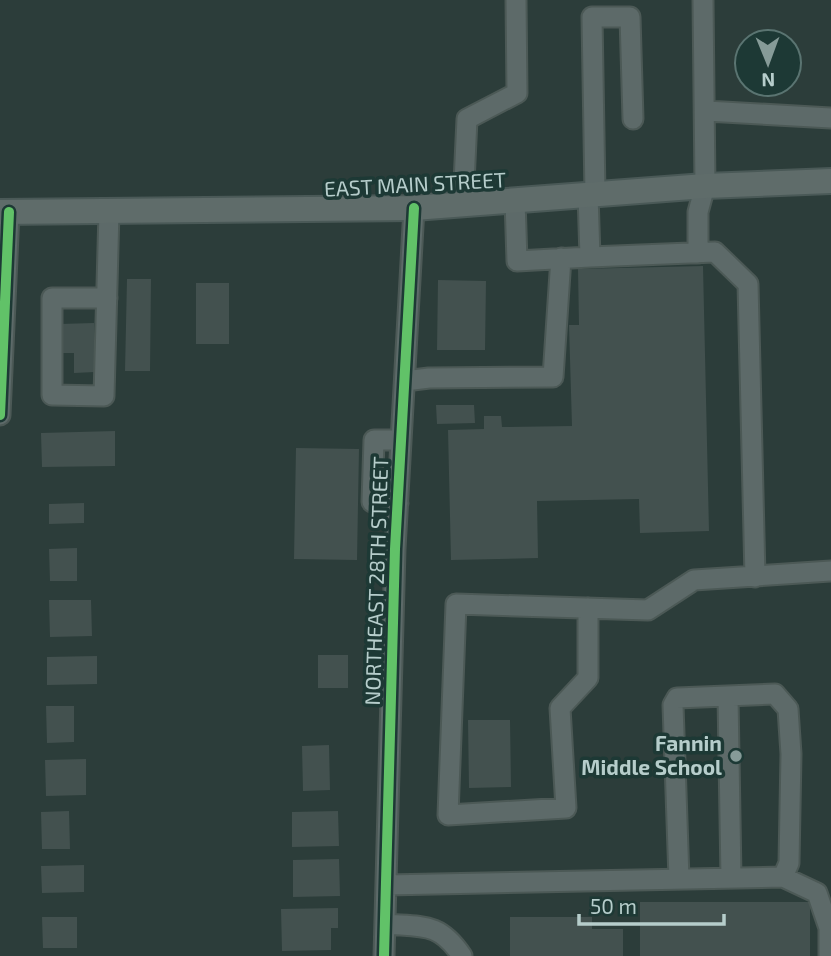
<svg xmlns="http://www.w3.org/2000/svg" width="831" height="956" viewBox="0 0 831 956" font-family="'Exo 2',sans-serif">
	<rect width="100%" height="100%" fill="#2c3d3a"/>
	<path fill="#43514f" d="M703 266 709 531 640 533 639 499 537 501 538 558 451 560 448 430 484 429V416H501L502 427 572 426 569 325H579L578 269Z
		M127 279H151L150 371H125Z
		M438 280 486 281 485 350H437Z
		M196 283H229V344H196Z
		M94 323 95 372 74 373V353H60V324Z
		M436 405H474L475 423 437 424Z
		M115 431V466L42 467 41 433Z
		M296 448 359 449 357 560 294 559Z
		M84 503V523L49 524V504Z
		M77 548V581H50L49 549Z
		M49 600H91L92 636 50 637Z
		M318 655H348V688H318Z
		M97 656V684L47 685V657Z
		M46 706H74V742L47 743Z
		M468 720H510L511 787 469 788Z
		M329 745 330 790 303 791 302 746Z
		M86 759V795L46 796 45 760Z
		M69 811 70 849H42L41 812Z
		M338 811 339 846 292 847V812Z
		M339 859 340 896 293 897V860Z
		M84 865V892L42 893 41 866Z
		M640 902H810V956H640Z
		M338 908V928H331V950L282 951 281 909Z
		M42 917H77V948H43Z
		M510 917H592V929H623V956H510Z"/>
	<g fill="none" stroke-linecap="round" stroke-linejoin="round">
		<defs>
			<path id="minor" d="M706 111 831 118
				M588 194 590 257 715 252 748 284 755 577
				M595 194 592 17H630L633 119
				M515 200 517 261 590 257
				M463 204 467 119 517 93 516 0
				M698 253V212L705 186 703 0
				M107 298H52V395L104 396 109 211
				M405 381 429 378 553 377 561 258
				M0 415 9 212
				M398 503 372 502 374 440H401
				M588 608V678L560 708 566 808 448 815 456 604 648 610 694 580 831 571
				M728 696 731 878
				M679 879 673 705 677 698 775 694 788 709 791 754 789 863 783 877
				M386 885 783 877 817 893 829 928V956
				M385 924C423 927 439 922 462 956
				M384 956 395 549 414 208"/>
			<path id="major" d="M0 212 414 208 705 186 831 181"/>
		</defs>
		<use href="#minor" stroke="#4c5956" stroke-width="23"/>
		<use href="#major" stroke="#4a5957" stroke-width="28"/>
		<use href="#minor" stroke="#5d6a69" stroke-width="19"/>
		<use href="#major" stroke="#5f6c6a" stroke-width="24"/>
		<defs>
			<path id="cycleway" d="M0 415 9 212
				M384 956 395 549 414 208"/>
		</defs>
		<use href="#cycleway" stroke="#1d3935" stroke-width="15"/>
		<use href="#cycleway" stroke="#61c268" stroke-width="10"/>
	</g>
	<circle fill="#869b98" stroke="#1d3935" stroke-width="2.5" cx="736" cy="756" r="7"/>
	<g text-anchor="middle" stroke-width="7" stroke-linejoin="round" paint-order="stroke">
		<g font-size="21" fill="#b6cdcb" stroke="#1d3935">
			<text transform="translate(415 185) rotate(-3)" y="7">EAST MAIN STREET</text>
			<text transform="translate(377 581) rotate(-88)" y="7">NORTHEAST 28TH STREET</text>
		</g>
		<g font-size="21" font-weight="bold" fill="#b6cdcb" stroke="#1d3935" text-anchor="end">
			<text x="722" y="751">Fannin<tspan x="722" dy="24">Middle School</tspan></text>
		</g>
	</g>
	<g transform="translate(768 63) rotate(179)"><circle r="33" fill="#1d3935" stroke="#5a7471" stroke-width="2"/>
	<path d="M0-5L12 26L0 18L-12 26Z" fill="#869b98"/>
	<text y="-10" font-size="19" font-weight="bold" text-anchor="middle" fill="#b6cdcb">N</text>
	</g>
	<path d="M579 914v10h145v-10" fill="none" stroke="#b6cdcb" stroke-width="3.5"/>
	<text x="590" y="914" font-size="21" fill="#b6cdcb" stroke="#1d3935" stroke-width="5" paint-order="stroke">50 m</text>
</svg>
